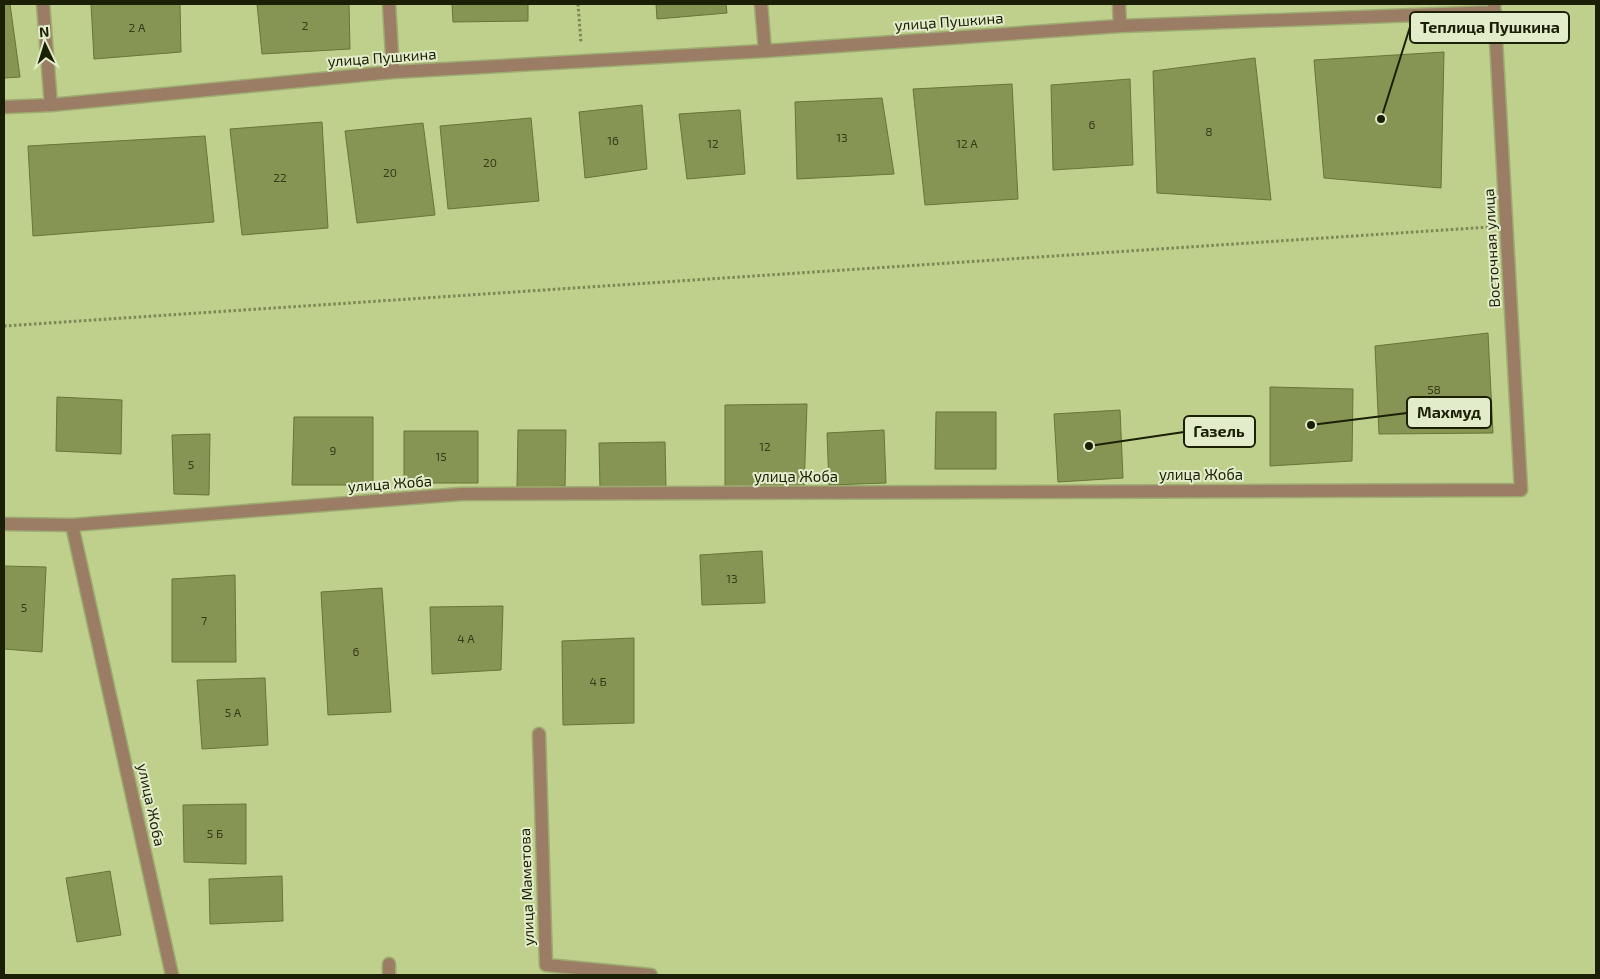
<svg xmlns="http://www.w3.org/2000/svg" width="1600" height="979" viewBox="0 0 1600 979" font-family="'Exo 2',sans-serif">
	<rect width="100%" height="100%" fill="#bfcf8c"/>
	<path fill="#869554" stroke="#677535" d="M4 4H10L20 77 4 78Z
		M91 4H180L181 52 94 59Z
		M257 4H349L350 49 262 54Z
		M452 4H528V21L453 22Z
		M656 4H726L727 13 657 19Z
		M1444 52 1441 188 1324 178 1314 60Z
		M1255 58 1271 200 1157 193 1153 71Z
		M1130 79 1133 165 1053 170 1051 85Z
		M1012 84 1018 199 925 205 913 89Z
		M882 98 894 174 797 179 795 102Z
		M642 105 647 169 585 178 579 112Z
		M740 110 745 174 687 179 679 114Z
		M531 118 539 201 448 209 440 126Z
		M322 122 328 228 242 235 230 129Z
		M423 123 435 215 357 223 345 131Z
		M205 136 214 222 33 236 28 146Z
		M1488 333 1493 433 1379 434 1375 346Z
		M1270 387 1353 389 1352 461 1270 466Z
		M57 397 122 400 121 454 56 451Z
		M807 404 804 489 725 490V405Z
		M1120 410 1123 478 1058 482 1054 414Z
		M936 412H996V469H935Z
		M294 417H373V485H292Z
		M518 430H566L565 486 517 488Z
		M884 430 886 483 829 485 827 433Z
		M404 431H478V483H404Z
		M210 434 209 495 174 494 172 435Z
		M665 442 666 488 600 489 599 443Z
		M762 551 765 603 702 605 700 555Z
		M4 566 46 567 42 652 4 649Z
		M235 575 236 662H172V579Z
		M382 588 391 712 328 715 321 592Z
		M503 606 501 670 432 674 430 607Z
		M634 638V723L563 725 562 641Z
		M265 678 268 745 202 749 197 680Z
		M246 804V864L184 862 183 805Z
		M110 871 121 935 77 942 66 878Z
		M282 876 283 921 210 924 209 879Z"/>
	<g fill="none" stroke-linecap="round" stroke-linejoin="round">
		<defs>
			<path id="minor" d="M43 4 51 105
				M389 4 393 72
				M761 4 765 51
				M1119 4 1120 26
				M4 107 51 105 393 72 765 51 1120 26 1495 12
				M4 524 72 525 461 494 1521 490 1494 4
				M72 525 172 975
				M539 734 546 965 651 975
				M389 964V975"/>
		</defs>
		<use href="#minor" stroke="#9eac71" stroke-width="15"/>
		<path stroke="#7b8755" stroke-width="3" stroke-dasharray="2.5 2.5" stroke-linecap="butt" d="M578 4 581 43
			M4 326 1489 227"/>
		<use href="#minor" stroke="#9b7d65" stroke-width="12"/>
	</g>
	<g text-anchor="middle" stroke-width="4" stroke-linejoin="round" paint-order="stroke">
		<g font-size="12" fill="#353c19">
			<text x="305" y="30">2</text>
			<text x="137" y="32">2 А</text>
			<text x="1092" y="129">6</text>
			<text x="1209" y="136">8</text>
			<text x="842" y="142">13</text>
			<text x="613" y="145">16</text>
			<text x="713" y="148">12</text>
			<text x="967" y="148">12 А</text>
			<text x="490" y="167">20</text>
			<text x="390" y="177">20</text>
			<text x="280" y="182">22</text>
			<text x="1434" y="394">58</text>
			<text x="765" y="451">12</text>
			<text x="333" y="455">9</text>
			<text x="441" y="461">15</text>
			<text x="191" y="469">5</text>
			<text x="732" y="583">13</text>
			<text x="24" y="612">5</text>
			<text x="204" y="625">7</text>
			<text x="466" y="643">4 А</text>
			<text x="356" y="656">6</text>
			<text x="598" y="686">4 Б</text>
			<text x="233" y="717">5 А</text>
			<text x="215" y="838">5 Б</text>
		</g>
		<g font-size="15" fill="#1a1f05" stroke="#e3ecca">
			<text transform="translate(949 22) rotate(-4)" y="5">улица Пушкина</text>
			<text transform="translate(382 58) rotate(-4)" y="5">улица Пушкина</text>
			<text transform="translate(1492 248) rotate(-93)" y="5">Восточная улица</text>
			<text x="1201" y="480">улица Жоба</text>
			<text x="796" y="482">улица Жоба</text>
			<text transform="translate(390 484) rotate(-4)" y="5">улица Жоба</text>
			<text transform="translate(151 805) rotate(78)" y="5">улица Жоба</text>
			<text transform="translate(527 887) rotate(-92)" y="5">улица Маметова</text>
		</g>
	</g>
	<path fill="none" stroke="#1a1f05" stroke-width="2" d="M1381 119L1410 27M1311 425L1407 413M1089 446L1184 432"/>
	<g fill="#1a1f05" stroke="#e3ecca" stroke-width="2">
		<circle cx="1381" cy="119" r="5"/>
		<circle cx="1311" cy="425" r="5"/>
		<circle cx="1089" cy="446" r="5"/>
	</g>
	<g fill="#e3ecca" stroke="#1a1f05" stroke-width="2">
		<rect x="1410" y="12" width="159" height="31" rx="5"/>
		<rect x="1407" y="397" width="84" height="31" rx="5"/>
		<rect x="1184" y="416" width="71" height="31" rx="5"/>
	</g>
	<g font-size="16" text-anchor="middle" font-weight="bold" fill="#1a1f05">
		<text x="1490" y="33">Теплица Пушкина</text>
		<text x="1449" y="418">Махмуд</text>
		<text x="1219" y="437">Газель</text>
	</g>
	<rect width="1600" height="979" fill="none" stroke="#1a1f05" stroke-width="10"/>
	<g transform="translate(45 45) rotate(356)" stroke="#e3ecca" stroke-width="4" paint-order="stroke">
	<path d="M0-4L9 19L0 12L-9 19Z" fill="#1a1f05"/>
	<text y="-8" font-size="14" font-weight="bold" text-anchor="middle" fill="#1a1f05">N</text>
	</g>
</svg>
